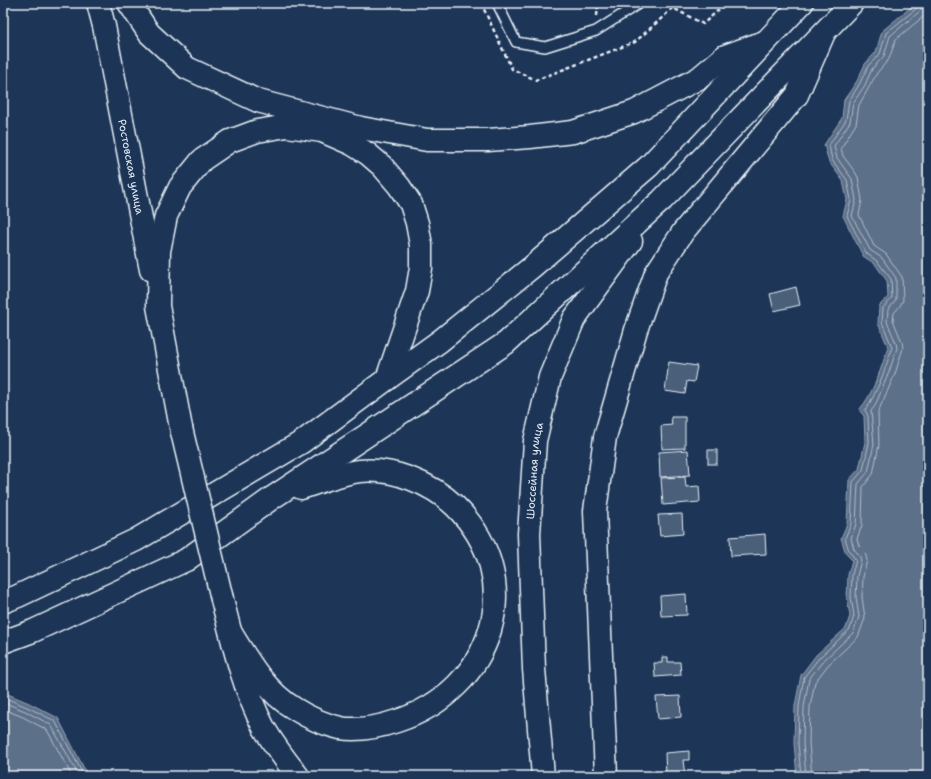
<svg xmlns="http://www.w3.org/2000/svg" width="931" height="779" viewBox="0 0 931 779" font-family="'Shantell Sans',sans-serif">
	<rect width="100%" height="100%" fill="#1d3557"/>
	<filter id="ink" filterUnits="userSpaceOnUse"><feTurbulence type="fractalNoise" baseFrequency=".025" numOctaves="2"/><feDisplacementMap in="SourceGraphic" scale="8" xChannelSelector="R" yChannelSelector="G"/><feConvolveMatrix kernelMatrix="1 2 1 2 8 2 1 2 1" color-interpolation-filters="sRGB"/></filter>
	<g filter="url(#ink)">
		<path fill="#5d7089" stroke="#95a4b5" d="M916 3H928V776H797L794 743 795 706 801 675 816 655 846 628 850 616 847 598 848 575 852 560 846 554 841 538 847 524 849 480 859 469 865 442 864 416 859 410C873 395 882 366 888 347L878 323 879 306 888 297 887 281 875 264 863 256 843 216 847 200 843 181 829 162 824 145 842 118 844 100 857 81 865 64 876 52 882 31Z
			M3 692 29 703 58 718 88 776H3Z"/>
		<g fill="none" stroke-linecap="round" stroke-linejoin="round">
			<path stroke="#b0bdcc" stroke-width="1" d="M3 697 27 707 55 721 84 776
				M3 702 25 711 51 725 79 776
				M3 709 23 717 47 730 72 776
				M801 776 798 743 799 706 804 677 819 658 850 629 854 616 851 597 852 575 856 560 849 551 845 538 851 524 853 482 863 470 869 443 868 416 865 410C876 396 887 365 892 347L882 322 883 308 892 298 891 279 877 261 866 253 847 216 851 200 847 180 832 160 829 145 846 120 849 101 860 83 868 66 880 54 886 33 917 8 918 3
				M806 776 803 743 804 707 809 679 823 661 853 633 859 617 856 597 857 576 861 560 859 555 854 549 851 538 856 524 858 484 868 472 874 444 871 411 875 406 889 372 897 348 896 343 887 322 888 310 896 300V278L882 258 870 250 852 216 856 200 852 179 837 158 834 146 850 122 853 103 865 85 872 69 884 56 890 36 920 11 923 3
				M812 776 809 743 810 707 815 682 828 665 858 637 865 618 862 597 863 577 867 560 865 552 859 546 857 539 862 525 863 487 873 474 879 445 878 412 895 374 903 348 902 342 893 320 894 313 900 306 903 300 902 277 886 254 874 246 859 215 862 200 858 177 855 172 843 156 841 148 856 124 859 105 877 73 889 59 896 39 924 16 928 10"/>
		</g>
		<path fill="#495e7a" stroke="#e8f1f8" d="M796 287 800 305 774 311 770 294Z
			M669 362 697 366 694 382 687 381 685 394 665 391Z
			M671 417H685V448L662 449 661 426 672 425Z
			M688 450 690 475 660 477 659 452Z
			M708 450H717V464H708Z
			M685 477 686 487 699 486 700 502 663 505 661 478Z
			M682 514 683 534 660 536 658 515Z
			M765 534 766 554 731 556 730 537Z
			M686 594 687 615 661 616 660 596Z
			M662 657H668V662H680L681 675 655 677 654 663H662Z
			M680 696 681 717 658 719 656 697Z
			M689 751V760H683L685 776H666L665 753Z"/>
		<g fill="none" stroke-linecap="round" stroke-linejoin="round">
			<defs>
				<path id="lane" d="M497 3 516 42 545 47 596 31 640 3"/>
				<path id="secondary" d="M606 776 595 511 605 437 636 330 656 273 683 232 797 95 824 33"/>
				<g id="primary">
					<path id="s1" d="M98 3 104 26 151 270"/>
					<path d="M129 3 149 33 187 68 258 101 361 128 427 140H488L530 137 573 132 634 112 699 78 725 56 764 42"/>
					<path d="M181 428 158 306 159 251 166 216 180 187 202 160 230 141 257 131 287 126 322 131 352 144 368 154 382 166 399 186 411 204 417 223 421 245V268L417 291 387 379"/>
					<path d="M222 599C233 643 243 688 264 728 274 745 286 761 298 776"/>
					<path d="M3 602 18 596 136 540 302 442 387 379 440 341 532 267 649 166 802 3"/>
					<path d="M231 633C248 661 266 692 295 709 309 718 323 724 340 728 358 731 379 727 397 721 493 690 530 580 455 506 431 483 393 468 360 471 340 473 320 482 301 488"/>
					<path d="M3 642 33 631 186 560 272 498 506 343 662 200 852 3"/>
					<path id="s2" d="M543 776 534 669 529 534 535 441 550 377 574 319 631 241"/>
				</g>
			</defs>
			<use href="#lane" stroke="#e8f1f8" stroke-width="12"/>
			<use href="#secondary" stroke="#e8f1f8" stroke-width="25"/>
			<use href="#primary" stroke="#e8f1f8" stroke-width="25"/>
			<path stroke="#e8f1f8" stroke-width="2.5" stroke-dasharray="4 3" stroke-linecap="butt" d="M481 3 512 69 536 80 635 42 673 8 703 24 726 3
				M597 16 598 3"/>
			<use href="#lane" stroke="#1d3557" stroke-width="9"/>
			<use href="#secondary" stroke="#1d3557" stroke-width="22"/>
			<use href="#primary" stroke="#1d3557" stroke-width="22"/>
			<defs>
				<path id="primary-bridge" d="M181 428 222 599"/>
			</defs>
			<use href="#primary-bridge" stroke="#e8f1f8" stroke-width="25" stroke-linecap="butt"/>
			<use href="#primary-bridge" stroke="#1d3557" stroke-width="22"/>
		</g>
	</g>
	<g text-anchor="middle" stroke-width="3.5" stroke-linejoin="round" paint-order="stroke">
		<g font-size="11" fill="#e8f1f8" stroke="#1d3557">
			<text dy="4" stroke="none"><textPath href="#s1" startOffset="167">Ростовская улица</textPath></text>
			<text dy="4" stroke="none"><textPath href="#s2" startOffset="306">Шоссейная улица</textPath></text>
		</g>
	</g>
	<rect width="931" height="779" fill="none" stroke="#1d3557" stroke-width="16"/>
	<rect x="8" y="8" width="915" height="763" fill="none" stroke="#e8f1f8" stroke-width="1.5" filter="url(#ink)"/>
</svg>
